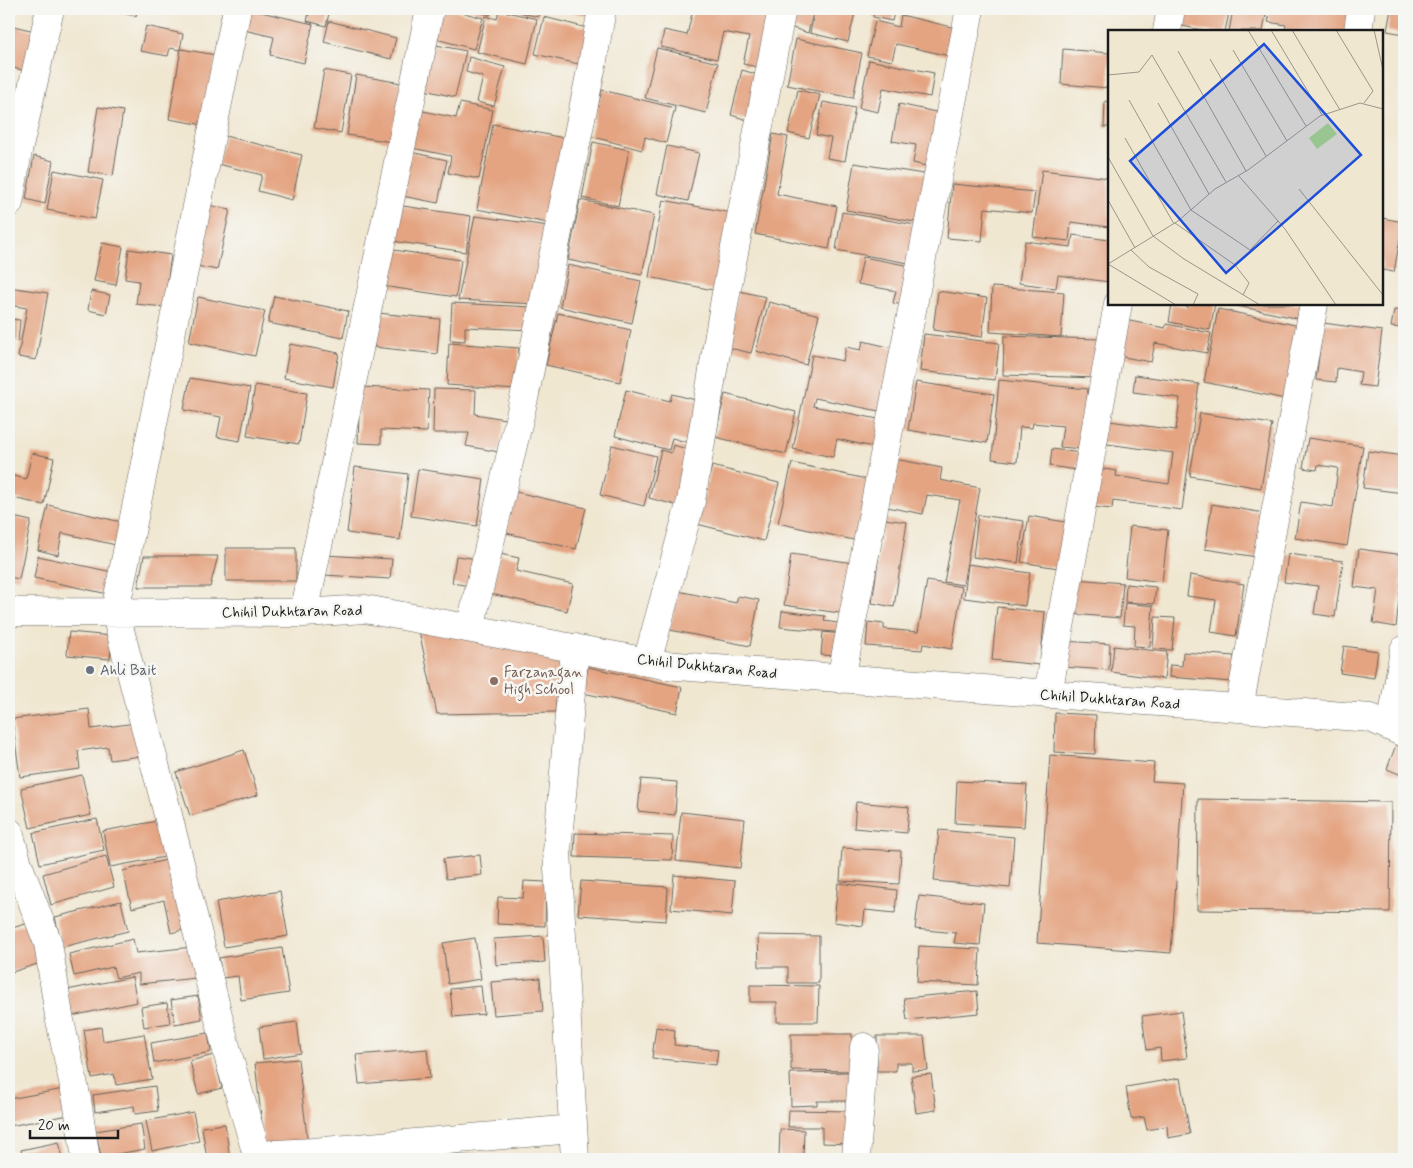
<svg xmlns="http://www.w3.org/2000/svg" width="1413" height="1168" viewBox="0 0 1413 1168" font-family="Mynerve,sans-serif">
	<rect width="100%" height="100%" fill="#f6f6f2"/>
	<filter id="ink" filterUnits="userSpaceOnUse"><feTurbulence type="fractalNoise" baseFrequency=".02" numOctaves="2"/><feDisplacementMap in="SourceGraphic" scale="10" xChannelSelector="R" yChannelSelector="G"/><feConvolveMatrix kernelMatrix="1 2 1 2 8 2 1 2 1" color-interpolation-filters="sRGB"/></filter>
	<filter id="wash" filterUnits="userSpaceOnUse"><feTurbulence type="fractalNoise" baseFrequency=".0096" numOctaves="4" result="noise"/><feDisplacementMap in="SourceGraphic" scale="20" xChannelSelector="R" yChannelSelector="G"/><feGaussianBlur stdDeviation="1.12" result="paint"/><feColorMatrix in="noise" values="0 0 0 0 0 0 0 0 0 0 0 0 0 0 0 0 0 1.4 0 .05"/><feComposite in="paint" operator="in"/></filter>
	<g filter="url(#wash)">
		<rect width="100%" height="100%" fill="#f0e7d1"/>
		<g id="blocks">
			<path fill="#e4a482" d="M106 9H138L136 16Z
				M248 9 313 24 304 63 270 55 274 37 244 30Z
				M310 9H330L326 26 307 21Z
				M439 9H449L483 18 474 49 432 38Z
				M467 9H492L490 15Z
				M509 9H540L538 17Z
				M562 9H598L596 18Z
				M693 9H715L727 11V9H775L762 68 743 64 749 37 723 32 717 59 661 47 664 30 687 35Z
				M795 9H814L808 33 790 27Z
				M815 9H856L848 42 810 33Z
				M875 9H895L892 21 873 17Z
				M1182 9H1230L1225 31H1206L1178 25Z
				M1233 9H1267L1263 31H1229Z
				M1271 9H1348L1351 31H1285L1286 25 1268 22Z
				M1391 9H1404V34L1387 31Z
				M499 10 537 19 527 64 477 52 486 16 497 19Z
				M901 15 960 29 954 57 896 44 892 61 867 56 875 21 899 27Z
				M544 17 595 30 587 66 535 54Z
				M329 21 396 38 391 59 324 42Z
				M9 25 39 32 31 72 9 67Z
				M146 26 183 34 180 50 170 48 168 56 140 51Z
				M796 39 862 53 853 98 787 85Z
				M431 44 466 51 455 97 420 89Z
				M657 48 718 63 706 113 645 98Z
				M181 49 216 55 204 125 169 119Z
				M1063 49 1109 53V88L1061 84Z
				M469 57 505 67 494 106 477 102 483 77 466 72Z
				M869 60 934 73 930 97 883 88 878 112 859 108Z
				M324 70 351 75 341 133 314 128Z
				M742 70 762 76 751 121 731 115Z
				M356 75 401 83 392 142 347 135Z
				M602 90 675 108 666 143 645 137 642 150 590 136Z
				M798 90 820 95 809 138 788 133Z
				M9 92 23 95 9 143Z
				M1105 101 1109 102V127H1104Z
				M823 102 855 108 845 161 827 158 831 138 816 135Z
				M460 103 493 110 479 179 448 173 451 156 407 147 414 109 456 118Z
				M899 104 945 114 935 168 913 163 916 145 892 141Z
				M98 107 123 111 113 176 88 172Z
				M493 124 569 139 553 224 477 209Z
				M773 134 788 137 777 194 837 206 829 249 755 234Z
				M225 136 302 155 292 200 258 191 262 175 218 164Z
				M593 142 629 150 618 206 582 198Z
				M667 146 699 153 688 201 657 194Z
				M406 151 447 160 438 203 397 195Z
				M34 156 53 161 45 204 26 199Z
				M854 163 930 175 921 223 846 210Z
				M54 170 103 180 95 219 47 210Z
				M1042 170 1109 178V227L1071 222 1069 241 1033 237Z
				M952 184 1035 192 1032 213 985 208 982 241 947 238Z
				M580 200 654 215 642 275 568 260Z
				M663 200 732 213 718 291 649 277Z
				M209 205 230 210 217 270 197 266Z
				M396 205 471 216 466 252 392 241Z
				M842 212 921 226 914 264 836 250Z
				M475 216 549 226 536 304 458 300Z
				M1382 218 1403 222 1394 272 1382 270Z
				M1073 235 1109 240V282L1058 275 1056 288 1019 283 1025 241 1071 247Z
				M102 243 123 247 116 285 94 281Z
				M129 249 171 255 164 307 136 304 139 281 125 279Z
				M387 249 461 260 456 297 382 286Z
				M863 257 916 267 908 306 893 303 896 291 858 284Z
				M568 265 641 281 632 323 560 307Z
				M9 287 48 293 36 360 18 357 27 308 9 305Z
				M992 287 1064 292 1061 337 990 332Z
				M91 291 110 295 106 314 88 310Z
				M739 291 766 297 751 353 725 347Z
				M938 291 987 298 982 337 933 330Z
				M274 296 348 311 343 338 268 323Z
				M198 297 265 311 255 356 189 342Z
				M769 302 819 315 806 365 756 351Z
				M452 303 532 307 531 330 465 327V341L450 340Z
				M1172 304 1188 307 1189 304H1215L1210 330 1169 322Z
				M1228 304H1303L1300 319Z
				M1218 309 1300 326 1285 399 1204 382Z
				M1394 310 1404 311V328L1391 327Z
				M377 313 440 319 437 354 374 347Z
				M558 313 631 330 620 382 546 365Z
				M9 319 20 320 18 341 9 340Z
				M1125 320 1165 328 1166 324 1211 333 1207 353 1155 343 1151 362 1118 356Z
				M1323 323 1382 331 1375 387 1359 385 1361 372 1337 368 1336 382 1316 380Z
				M1402 333H1404V354H1400Z
				M924 334 999 343 995 380 920 371Z
				M1004 336 1099 339 1098 378 1003 375Z
				M863 341 897 349 884 412 815 398 813 406 883 420 877 448 837 439 833 457 793 449 812 355 843 361 846 347 861 350Z
				M449 343 519 348 516 390 447 385Z
				M290 344 339 353 333 387 284 378Z
				M1135 375 1199 384 1182 510 1113 501 1112 509 1092 507 1097 468 1117 471 1116 476 1169 484 1173 453 1100 443 1102 420 1176 430 1180 398 1133 392Z
				M190 378 250 388 240 441 217 437 221 417 184 410Z
				M999 380 1088 389 1082 449 1060 447 1063 426 1033 423 1032 428 1020 427 1017 462 992 459Z
				M916 382 994 394 987 443 908 430Z
				M255 385 307 393 299 444 247 436Z
				M360 387 429 390 427 432 381 430V444L358 443Z
				M434 389 476 390 475 414 505 419 499 452 466 446 469 433H433Z
				M626 390 670 401 672 394 700 401 690 443 672 438 669 450 615 436Z
				M725 394 796 412 786 454 715 437Z
				M1200 413 1272 424 1261 488 1190 476Z
				M1308 438 1363 446 1347 546 1295 538 1301 502 1333 507 1338 468 1318 465 1317 470 1303 468Z
				M612 445 656 456 644 506 600 495Z
				M673 445 697 452 683 507 649 498 661 450 671 453Z
				M1052 449 1080 453 1077 470 1050 466Z
				M1368 451 1404 456V493L1363 488Z
				M32 453 54 458 44 505 9 497V475L26 479Z
				M895 459 942 468 940 480 980 488 963 585 944 582 960 500 927 495 923 514 887 507Z
				M792 463 871 480 858 541 778 523Z
				M712 466 779 483 764 541 697 524Z
				M355 467 408 474 400 540 347 533Z
				M418 469 484 479 477 526 411 516Z
				M516 492 586 508 576 549 506 533Z
				M1212 504 1264 513 1257 557 1205 549Z
				M48 505 121 522 116 545 62 533 58 555 38 550Z
				M978 515 1024 521 1018 563 973 557Z
				M9 516 31 521 19 579 9 577Z
				M1029 516 1066 522 1058 568 1021 562Z
				M884 519 907 522 894 607 872 603Z
				M1130 526 1168 530 1162 582 1125 577Z
				M226 548H296V581H226Z
				M1359 549 1404 555 1396 627 1373 623 1378 590 1354 587Z
				M500 554 519 558 516 571 573 584 567 611 491 594Z
				M791 554 854 563 846 614 784 605Z
				M1288 554 1343 561 1335 617 1314 614 1318 586 1284 582Z
				M325 555 392 559 390 579 324 575Z
				M38 556 112 572 108 594 34 578Z
				M144 556H218L210 587H138Z
				M456 556 479 559 476 587 452 583Z
				M968 564 1030 573 1025 606 964 598Z
				M1190 575 1244 584 1236 636 1211 632 1216 600 1187 596Z
				M1076 579 1123 583 1120 618 1072 614Z
				M927 581 962 587 952 649 923 644 922 650 866 646 868 622 884 624V629L918 632Z
				M1126 584 1156 587 1154 604 1125 602Z
				M678 591 736 603 738 596 759 600 750 646 670 630Z
				M1125 603 1153 606 1150 647 1134 646 1135 626 1123 625Z
				M997 607 1045 612 1040 665 992 660Z
				M782 611 825 616 824 621 844 624V633L780 627Z
				M1155 617 1175 618 1172 650 1153 649Z
				M419 631 561 650 555 712 437 714Z
				M69 632 112 636 110 659 67 655Z
				M823 632 842 634 840 656 821 655Z
				M1063 641 1110 644 1109 670 1062 667Z
				M1114 646 1167 652 1164 679 1111 672Z
				M1344 646 1378 651 1374 678 1340 673Z
				M1183 652 1234 656 1232 682 1169 677 1170 665 1182 666Z
				M588 667 682 687 677 713 583 693Z
				M89 709 91 729 136 723 141 756 110 760 108 747 78 751 80 769 20 777 12 719Z
				M1055 713 1096 715 1095 754 1054 752Z
				M1397 742 1404 745V776L1387 769Z
				M244 750 258 795 190 816 176 772Z
				M1050 755 1154 763 1152 781 1183 783 1171 953 1037 943Z
				M82 775 91 815 30 828 21 788Z
				M641 779 677 782 675 815 638 811Z
				M957 781 1027 785 1024 827 955 823Z
				M1198 799 1391 802 1390 912 1197 910Z
				M856 802 909 807 907 833 854 828Z
				M681 812 745 819 740 868 676 861Z
				M97 819 104 850 40 864 33 833Z
				M163 820 170 856 110 867 103 831Z
				M939 830 1014 837 1010 888 934 881Z
				M575 833 673 836 672 860 574 857Z
				M842 848 901 851 899 884 840 881Z
				M480 855 482 875 446 879 443 859Z
				M106 856 114 887 51 905 43 874Z
				M173 858 190 928 171 933 164 900 132 908 123 871Z
				M674 875 735 881 732 915 671 909Z
				M524 881 546 882 545 926 497 924 498 897 523 898Z
				M581 881 668 887 666 921 578 915Z
				M838 883 897 890 895 913 865 910 863 926 834 922Z
				M280 891 288 936 224 947 216 902Z
				M919 896 984 903 980 945 954 943 956 933 915 929Z
				M121 901 128 931 62 947 55 917Z
				M35 921 47 961 9 973V929Z
				M758 935 819 936V983H788V967H759Z
				M543 936 545 962 496 965 494 939Z
				M475 938 481 979 448 984 443 943Z
				M133 939 136 953 193 947 196 978 139 984V973L116 978 113 967 74 976 69 954Z
				M919 946 980 949 978 985 917 982Z
				M282 948 289 993 241 1000 238 976 222 978 219 958Z
				M132 977 137 1002 72 1016 67 990Z
				M540 978 543 1011 494 1015 491 982Z
				M750 985 819 986 818 1022H777V1002H750Z
				M481 986 484 1014 453 1017 450 989Z
				M977 991 979 1013 907 1020 904 998Z
				M198 996 202 1019 175 1024 171 1000Z
				M167 1003 170 1023 144 1027 141 1007Z
				M1181 1011 1187 1058 1161 1061 1160 1048 1147 1050 1142 1016Z
				M297 1022 301 1053 263 1059 259 1027Z
				M101 1027 103 1041 144 1034 152 1079 116 1085 114 1074 92 1078 84 1030Z
				M656 1027 675 1030 674 1045 718 1050 716 1065 652 1058Z
				M208 1033 211 1052 154 1063 151 1043Z
				M791 1034H852V1071L791 1070Z
				M877 1036H924L928 1070 912 1071V1063H896V1071H877Z
				M427 1049 430 1078 359 1084 356 1055Z
				M214 1055 222 1088 198 1094 190 1061Z
				M298 1059 308 1145 265 1150 255 1063Z
				M852 1072 853 1101H817V1105L791 1106 790 1073Z
				M931 1074 936 1110 916 1113 911 1076Z
				M1180 1078 1190 1134 1168 1138 1167 1126 1147 1130 1144 1117 1131 1119 1126 1087Z
				M155 1086 158 1111 135 1114 134 1106 95 1112 93 1095Z
				M64 1089 69 1115 9 1126V1099Z
				M789 1110 851 1111V1144L822 1143V1127H788Z
				M193 1112 199 1141 152 1151 146 1121Z
				M141 1124 145 1149 101 1157 96 1131Z
				M225 1124 230 1159H207L202 1127Z
				M780 1129 804 1130 803 1159H779Z
				M59 1142 63 1159H23L21 1150Z
				M456 1155 488 1157V1159H456Z"/>
		</g>
	</g>
	<g filter="url(#ink)">
		<use href="#blocks" fill-opacity="0" stroke="#66635b" stroke-width="1"/>
		<g fill="none" stroke-linecap="round" stroke-linejoin="round">
			<defs>
				<path id="minor" d="M237 9 115 611 166 807 228 1055 257 1155 313 1152 573 1129
					M1167 31 1171 9
					M1358 31 1361 9
					M9 203 18 151 50 9
					M9 612 304 613 365 609 664 665 1371 718 1404 733
					M304 613 430 9
					M470 628 525 394 592 65 602 9
					M575 648 557 851 575 1159
					M647 662 691 501 726 293 782 9
					M841 679 970 9
					M1048 694 1118 304
					M1239 708 1314 304
					M1391 727 1404 650
					M9 832 18 864 48 943 59 1016 77 1100 86 1159
					M856 1159 864 1047"/>
			</defs>
			<use href="#minor" stroke="#66635b" stroke-width="29"/>
			<use href="#minor" stroke="#fff" stroke-width="28"/>
		</g>
	</g>
	<circle fill="#6b7280" stroke="#f6f6f2" stroke-width="2" cx="90" cy="670" r="5"/>
	<circle fill="#8d6e63" stroke="#f6f6f2" stroke-width="2" cx="494" cy="681" r="5"/>
	<g text-anchor="middle" stroke-width="5" stroke-linejoin="round" paint-order="stroke">
		<g font-size="15" fill="#1c1c1c" stroke="#f6f6f2">
			<text transform="translate(292 611) rotate(-1)" y="5">Chihil Dukhtaran Road</text>
			<text transform="translate(707 666) rotate(6)" y="5">Chihil Dukhtaran Road</text>
			<text transform="translate(1110 699) rotate(4)" y="5">Chihil Dukhtaran Road</text>
		</g>
		<g font-size="15" fill="#5b616d" stroke="#f6f6f2" text-anchor="start">
			<text x="100" y="675">Ahli Bait</text>
		</g>
		<g font-size="15" fill="#785e54" stroke="#f6f6f2" text-anchor="start">
			<text x="504" y="677">Farzanagan<tspan x="504" dy="17">High School</tspan></text>
		</g>
	</g>
	<g transform="translate(1108 30)">
		<rect width="275" height="275" fill="#f0e7d1"/>
		<path d="M220 93 229 104 209 119 201 108Z" fill="#b0da85"/>
		<path fill="none" stroke="#9b9689" stroke-width="1" d="M140 0 198 96M163 0 214 85M184 0 232 80M228 0 265 61 256 73M266 0 275 40M125 20 179 111M70 21 138 141M102 29 158 126M0 45 31 42 44 25 118 152M21 70 83 180 142 220 170 191M50 73 101 164M17 108 66 194M0 127 45 206 76 229 152 275M130 145 177 199 228 275M191 159 275 265M0 170 27 218M67 193 127 235 141 253 135 265M23 220 41 237 90 264 85 275M0 234 70 191 107 159 140 140 212 86 252 73 275 79M0 234 68 275"/>
		<path fill="#1d4ed8" fill-opacity="0.15" stroke="#1d4ed8" stroke-width="2.5" d="M156 14 253 125 118 243 22 131Z"/>
		<rect width="275" height="275" fill="none" stroke="#1c1c1c" stroke-width="2.5"/>
	</g>
	<rect width="1413" height="1168" fill="none" stroke="#f6f6f2" stroke-width="30"/>
	<path d="M30 1130v8h88v-8" fill="none" stroke="#1c1c1c" stroke-width="2.5"/>
	<text x="38" y="1130" font-size="15" fill="#1c1c1c" stroke="#f6f6f2" stroke-width="4" paint-order="stroke">20 m</text>
</svg>
